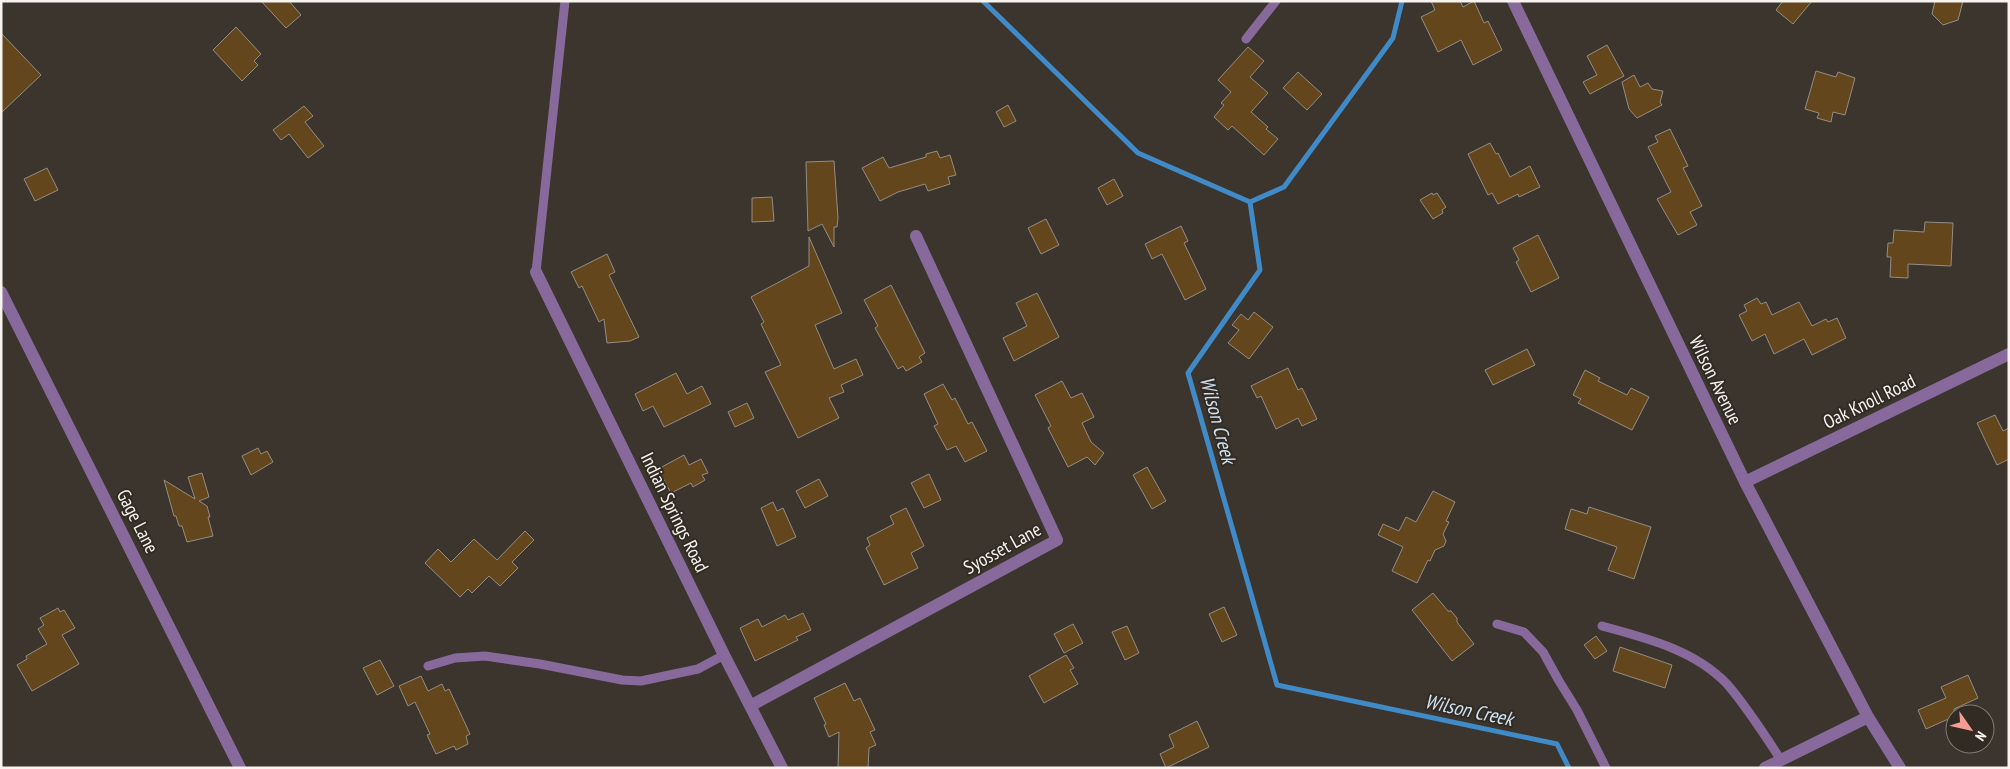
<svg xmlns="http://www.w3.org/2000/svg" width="2010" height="769" viewBox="0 0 2010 769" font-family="'PT Sans Narrow',sans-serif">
	<rect width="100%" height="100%" fill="#3b352e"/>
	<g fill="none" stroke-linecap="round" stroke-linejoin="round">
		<path stroke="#408ac7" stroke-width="5" d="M983 1 1138 153 1250 202 1260 270 1188 373 1277 685 1557 744 1569 768
			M1250 202 1284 187 1393 38 1402 1"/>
	</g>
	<path fill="#64461c" stroke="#948d84" d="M261 1H289L301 15 286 28Z
		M1431 1H1460L1463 7 1474 1 1484 23 1488 21 1502 50 1473 65 1461 40 1438 52 1421 17 1435 10Z
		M1783 1H1812L1793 24 1776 10Z
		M1935 1H1963L1958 20 1943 25 1932 14Z
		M236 27 261 54 254 61 258 65 242 81 213 50Z
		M1 33 41 75 1 113Z
		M1607 45 1624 76 1590 94 1583 82 1597 75 1587 56Z
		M1248 47 1264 61 1250 77 1268 93 1251 112 1268 127 1266 129 1278 139 1264 155 1232 126 1228 130 1214 117 1224 105 1221 103 1231 92 1218 80Z
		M1816 71 1836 77 1838 72 1855 78 1845 115 1833 112 1831 122 1817 118 1819 113 1805 109Z
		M1298 72 1322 94 1307 110 1283 88Z
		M1634 75 1640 87 1648 83 1652 89 1663 91 1660 102 1662 105 1637 118 1629 109 1622 82Z
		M1008 105 1016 121 1004 127 996 112Z
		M304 106 313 116 305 122 324 146 308 158 289 134 281 140 273 130Z
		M1670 129 1688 166 1683 168 1702 206 1690 212 1697 225 1678 235 1657 199 1671 192 1648 147 1658 142 1655 136Z
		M1490 143 1496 154 1498 153 1510 177 1530 166 1540 187 1519 197 1518 194 1498 204 1492 193 1488 195 1468 154Z
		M937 151 940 158 950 155 956 175 948 177 950 184 928 191 925 184 898 192 880 201 862 168 883 157 889 168 926 157V154Z
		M834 161 838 218 837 227H834V247L822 224 808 231 806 162Z
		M47 168 58 190 35 201 24 179Z
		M1114 179 1123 196 1107 205 1098 188Z
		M1432 193 1433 195 1437 193 1446 207 1442 210 1443 213 1433 219 1420 200Z
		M772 197 774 221 752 222V198Z
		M1046 219 1059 245 1041 254 1028 228Z
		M1925 222 1953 223 1951 266 1908 264V278L1890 277 1891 257H1887L1888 243H1893L1894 230 1924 232Z
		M1181 226 1188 241 1184 243 1206 289 1185 300 1162 254 1152 259 1145 244Z
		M1538 235 1559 278 1531 292 1516 262 1519 260 1513 248Z
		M809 237 842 313 815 325 834 369 856 359 863 375 841 385 844 392 829 398 839 418 798 438 765 372 781 365 761 324 764 322 751 297 809 266Z
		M607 254 615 272 609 275 639 337 630 341 607 343 604 319 599 322 582 286 579 288 571 272Z
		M891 285 925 353 919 357 922 362 906 371 903 366 898 369 875 328 878 326 864 300Z
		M1037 293 1059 337 1014 361 1003 338 1027 326 1016 303Z
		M1757 298 1761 304 1766 302 1772 315 1799 302 1812 326 1826 319 1828 322 1837 318 1846 338 1812 355 1804 339 1774 354 1765 334 1752 341 1739 315 1747 311 1744 305Z
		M1254 312 1273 327 1249 359 1228 343 1239 330 1232 325 1241 314 1248 320Z
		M1527 349 1535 365 1493 385 1485 370Z
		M1288 368 1298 390 1302 388 1317 419 1302 426 1298 418 1276 429 1261 396 1257 398 1251 386Z
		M1585 370 1600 378 1598 381 1627 395 1631 388 1649 397 1632 430 1578 403 1581 399 1573 395Z
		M676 373 687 394 702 386 711 404 664 427 653 406 643 411 635 394Z
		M1062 381 1071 398 1082 393 1094 417 1082 423 1091 442 1104 453 1095 465 1087 457 1068 467 1048 428 1051 426 1035 395Z
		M943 384 952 400 955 398 968 424 972 422 987 451 965 462 956 446 947 450 934 426 938 424 924 394Z
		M747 403 754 418 735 427 728 412Z
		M1995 415 2003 431 2009 428V459L1997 465 1977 423Z
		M258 448 261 454 267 451 273 462 251 475 242 456Z
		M684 455 689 465 701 459 708 473 702 475 705 480 693 487 691 483 671 493 658 469Z
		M1147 467 1166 501 1152 509 1133 475Z
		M202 473 209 497 199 501 207 506 210 517H208L213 536 187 542 182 526H179L176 516H174L164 480 195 499 188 477Z
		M929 474 941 500 924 508 911 483Z
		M819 479 828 496 805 508 796 491Z
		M1433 491 1455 502 1446 521 1449 522 1443 534 1446 541 1444 546 1435 550 1430 561 1428 560 1417 583 1392 571 1403 547 1378 535 1383 524 1399 531 1406 517 1416 522Z
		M773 502 777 511 783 508 796 537 777 546 761 508Z
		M1589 507 1651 527 1634 579 1608 570 1617 547 1565 529 1571 509 1587 514Z
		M906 508 924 546 911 553 918 568 884 585 866 548 870 545 867 538 894 524 890 516Z
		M525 531 534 540 512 562 518 568 500 586 489 576 472 593 468 589 460 597 425 563 438 549 451 562 474 539 497 560Z
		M1433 593 1448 611H1451L1457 618V622L1474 644 1452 661 1412 610Z
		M1224 607 1237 635 1222 642 1209 614Z
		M58 608 60 612 64 610 75 628 62 635 79 664 32 691 17 665 27 659 26 656 47 644 38 629 44 625 40 618Z
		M803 613 811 630 796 637 798 640 755 661 740 628 758 619 762 627 785 615 788 620Z
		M1073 624 1083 643 1064 653 1054 634Z
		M1127 626 1139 653 1125 660 1112 632Z
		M1596 636 1607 651 1595 659 1584 645Z
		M1620 647 1672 665 1665 688 1613 671Z
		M1066 655 1074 668 1070 670 1078 684 1044 703 1029 676Z
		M380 660 394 686 377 695 363 668Z
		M1968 675 1978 698 1954 709 1955 716 1926 729 1918 710 1946 698 1941 687Z
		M421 676 428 691 442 684 445 691 449 689 470 734 466 736 468 744 456 750 454 746 436 754 427 735 430 734 415 702 408 706 399 686Z
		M845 683 854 701 860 698 875 730 870 732 876 745 869 748 868 768H838L839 732 829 737 824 725 826 724 814 698Z
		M1197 721 1209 747 1166 768 1160 754 1174 747 1169 735Z"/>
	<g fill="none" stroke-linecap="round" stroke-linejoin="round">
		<path stroke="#876a9b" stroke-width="9" d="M1246 39 1276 1
			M536 272 565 1
			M1497 624 1524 632 1543 652 1559 681 1577 710 1606 768
			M1602 626C1646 638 1695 650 1727 684 1747 707 1764 734 1781 760
			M428 666 455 658 485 656 540 664 622 680 641 681 698 669 724 655"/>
		<path stroke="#876a9b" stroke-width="12" d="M1513 1 1745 482 1868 717 1900 768
			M536 272 724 655 782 768
			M1 292 240 768
			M1745 482 2009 354
			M750 706 1057 540 916 236
			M1765 768 1868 717"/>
	</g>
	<g text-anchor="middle" stroke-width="4" stroke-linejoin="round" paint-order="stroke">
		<g font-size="19" fill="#f7f3ef" stroke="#312b24">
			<text transform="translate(1716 380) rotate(64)" y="7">Wilson Avenue</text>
			<text transform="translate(1869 401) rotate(-26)" y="7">Oak Knoll Road</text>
			<text transform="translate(675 512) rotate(64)" y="7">Indian Springs Road</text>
			<text transform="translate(138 521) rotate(63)" y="7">Gage Lane</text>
			<text transform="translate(1002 548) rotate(-29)" y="7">Syosset Lane</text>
		</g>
		<g font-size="20" font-style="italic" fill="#d0e2f3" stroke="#312b24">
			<text transform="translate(1218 420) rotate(75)" y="7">Wilson Creek</text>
			<text transform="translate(1469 710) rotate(12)" y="7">Wilson Creek</text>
		</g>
	</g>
	<rect width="2010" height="769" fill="none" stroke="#f7f3ef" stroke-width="5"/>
	<g transform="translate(1970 729) rotate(124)"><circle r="24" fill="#312b24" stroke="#807b75"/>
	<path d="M0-4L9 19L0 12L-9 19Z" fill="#f59c93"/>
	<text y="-8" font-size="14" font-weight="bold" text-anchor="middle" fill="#f7f3ef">N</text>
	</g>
</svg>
